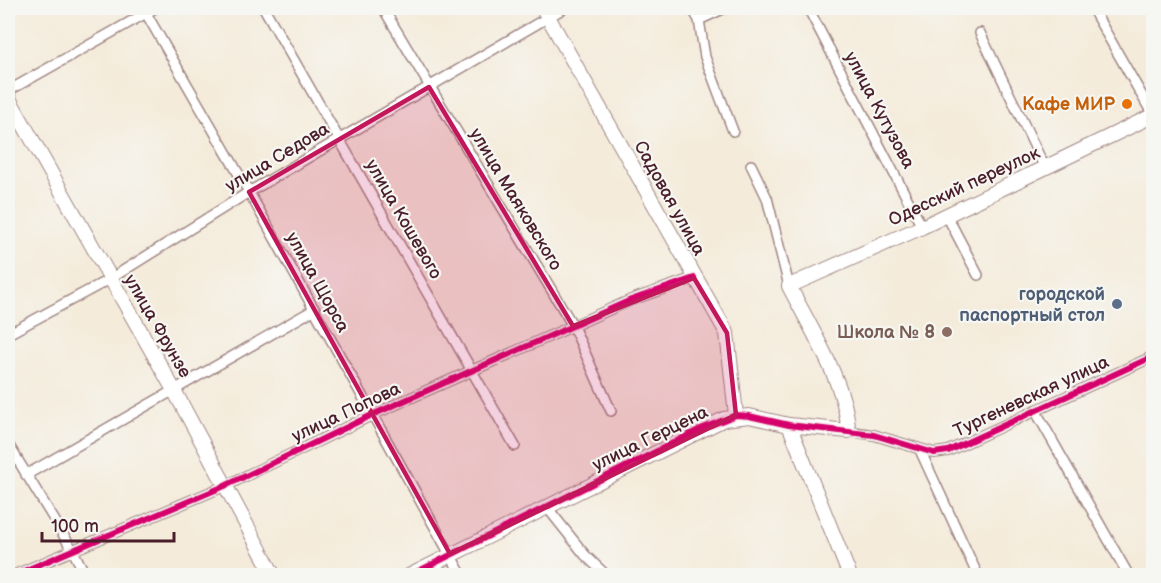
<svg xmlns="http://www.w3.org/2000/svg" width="1161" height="583" viewBox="0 0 1161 583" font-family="'Balsamiq Sans',sans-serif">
	<rect width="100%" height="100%" fill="#f6f6f2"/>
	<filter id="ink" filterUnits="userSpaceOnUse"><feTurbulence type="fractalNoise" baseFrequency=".0167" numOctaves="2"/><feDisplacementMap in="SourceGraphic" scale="12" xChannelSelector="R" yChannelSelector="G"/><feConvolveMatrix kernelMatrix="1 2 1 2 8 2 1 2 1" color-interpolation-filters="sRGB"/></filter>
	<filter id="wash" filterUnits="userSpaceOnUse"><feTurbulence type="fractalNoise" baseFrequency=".008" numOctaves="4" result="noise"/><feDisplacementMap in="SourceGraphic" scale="24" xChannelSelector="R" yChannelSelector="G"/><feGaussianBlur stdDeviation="1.35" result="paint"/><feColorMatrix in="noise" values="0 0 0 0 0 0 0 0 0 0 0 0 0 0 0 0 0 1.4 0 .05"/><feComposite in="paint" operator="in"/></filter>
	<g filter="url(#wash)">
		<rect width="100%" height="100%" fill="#f4ebda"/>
	</g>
	<g filter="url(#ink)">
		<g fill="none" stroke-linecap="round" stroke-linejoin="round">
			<defs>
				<path id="street" d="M143 8 249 192 462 576
					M264 8 515 446
					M383 8 573 326 611 411
					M692 8 699 20 705 57 733 131
					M808 8 922 227
					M1092 8 1153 115
					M699 20 725 8
					M980 33 1045 168
					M8 91 155 8
					M751 165 767 198 789 286
					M947 216 978 275
					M8 334 110 279 249 192 564 8
					M1035 410 1129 576
					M848 431 874 435 934 453 948 451 1154 356
					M8 444 72 549 86 576
					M920 450 978 576
					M26 475 315 309
					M546 506 585 555 607 576
					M12 576 227 485 372 415 631 300 694 278"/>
				<path id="secondary" d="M543 8 727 333 736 415
					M8 97 175 392 274 576
					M789 425 850 576
					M409 576 724 419 749 416 789 425 848 431C848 388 809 325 789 286L922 227 1154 115"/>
			</defs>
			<use href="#street" stroke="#9f8582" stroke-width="12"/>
			<use href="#secondary" stroke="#9f8582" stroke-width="16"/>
			<use href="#street" stroke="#fff" stroke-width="9"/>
			<use href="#secondary" stroke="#fff" stroke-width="14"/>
			<defs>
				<path id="cycleway" d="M12 576 227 485 372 415 631 300 694 278
					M409 576 701 429 736 415 749 416 789 425 874 435 934 453 948 451 1154 356"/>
			</defs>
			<use href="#cycleway" stroke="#f6f6f2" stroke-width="10"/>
			<use href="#cycleway" stroke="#d6006c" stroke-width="6"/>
		</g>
	</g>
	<path fill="#c2185b" fill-opacity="0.2" stroke="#c2185b" stroke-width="4.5" stroke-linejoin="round" d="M429 87 573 326 694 278 727 333 736 415 450 554 249 192Z"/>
	<circle fill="#e8710a" stroke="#f6f6f2" stroke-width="2" cx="1127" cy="104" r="6"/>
	<circle fill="#5c6f8a" stroke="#f6f6f2" stroke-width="2" cx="1117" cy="304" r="6"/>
	<circle fill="#8d6e63" stroke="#f6f6f2" stroke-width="2" cx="947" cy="332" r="6"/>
	<g text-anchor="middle" stroke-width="4.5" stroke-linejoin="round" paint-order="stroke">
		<g font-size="18" font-weight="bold" fill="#c56008" stroke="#f6f6f2" text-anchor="end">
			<text x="1115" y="110">Кафе МИР</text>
		</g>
		<g font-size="18" fill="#4a1f2b" stroke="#f6f6f2">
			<text transform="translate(880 110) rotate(62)" y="6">улица Кутузова</text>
			<text transform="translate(277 157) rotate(-31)" y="6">улица Седова</text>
			<text transform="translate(964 186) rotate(-25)" y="6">Одесский переулок</text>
			<text transform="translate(670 198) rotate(61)" y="6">Садовая улица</text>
			<text transform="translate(516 199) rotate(59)" y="6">улица Маяковского</text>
			<text transform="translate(404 219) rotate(60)" y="6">улица Кошевого</text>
			<text transform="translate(318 282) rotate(61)" y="6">улица Щорса</text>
			<text transform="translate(158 326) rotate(60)" y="6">улица Фрунзе</text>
			<text transform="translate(1031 396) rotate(-25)" y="6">Тургеневская улица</text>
			<text transform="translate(346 412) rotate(-25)" y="6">улица Попова</text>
			<text transform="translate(650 438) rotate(-26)" y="6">улица Герцена</text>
		</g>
		<g font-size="18" font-weight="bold" fill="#4e5e75" stroke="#f6f6f2" text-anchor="end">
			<text x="1105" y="300">городской<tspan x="1105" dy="21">паспортный стол</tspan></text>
		</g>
		<g font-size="18" font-weight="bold" fill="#785e54" stroke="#f6f6f2" text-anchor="end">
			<text x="935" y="338">Школа № 8</text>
		</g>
	</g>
	<rect width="1161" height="583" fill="none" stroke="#f6f6f2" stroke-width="30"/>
	<path d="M42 532v9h132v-9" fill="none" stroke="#4a1f2b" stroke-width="3"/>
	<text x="51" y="532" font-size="18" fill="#4a1f2b" stroke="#f6f6f2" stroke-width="4.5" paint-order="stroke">100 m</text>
</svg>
